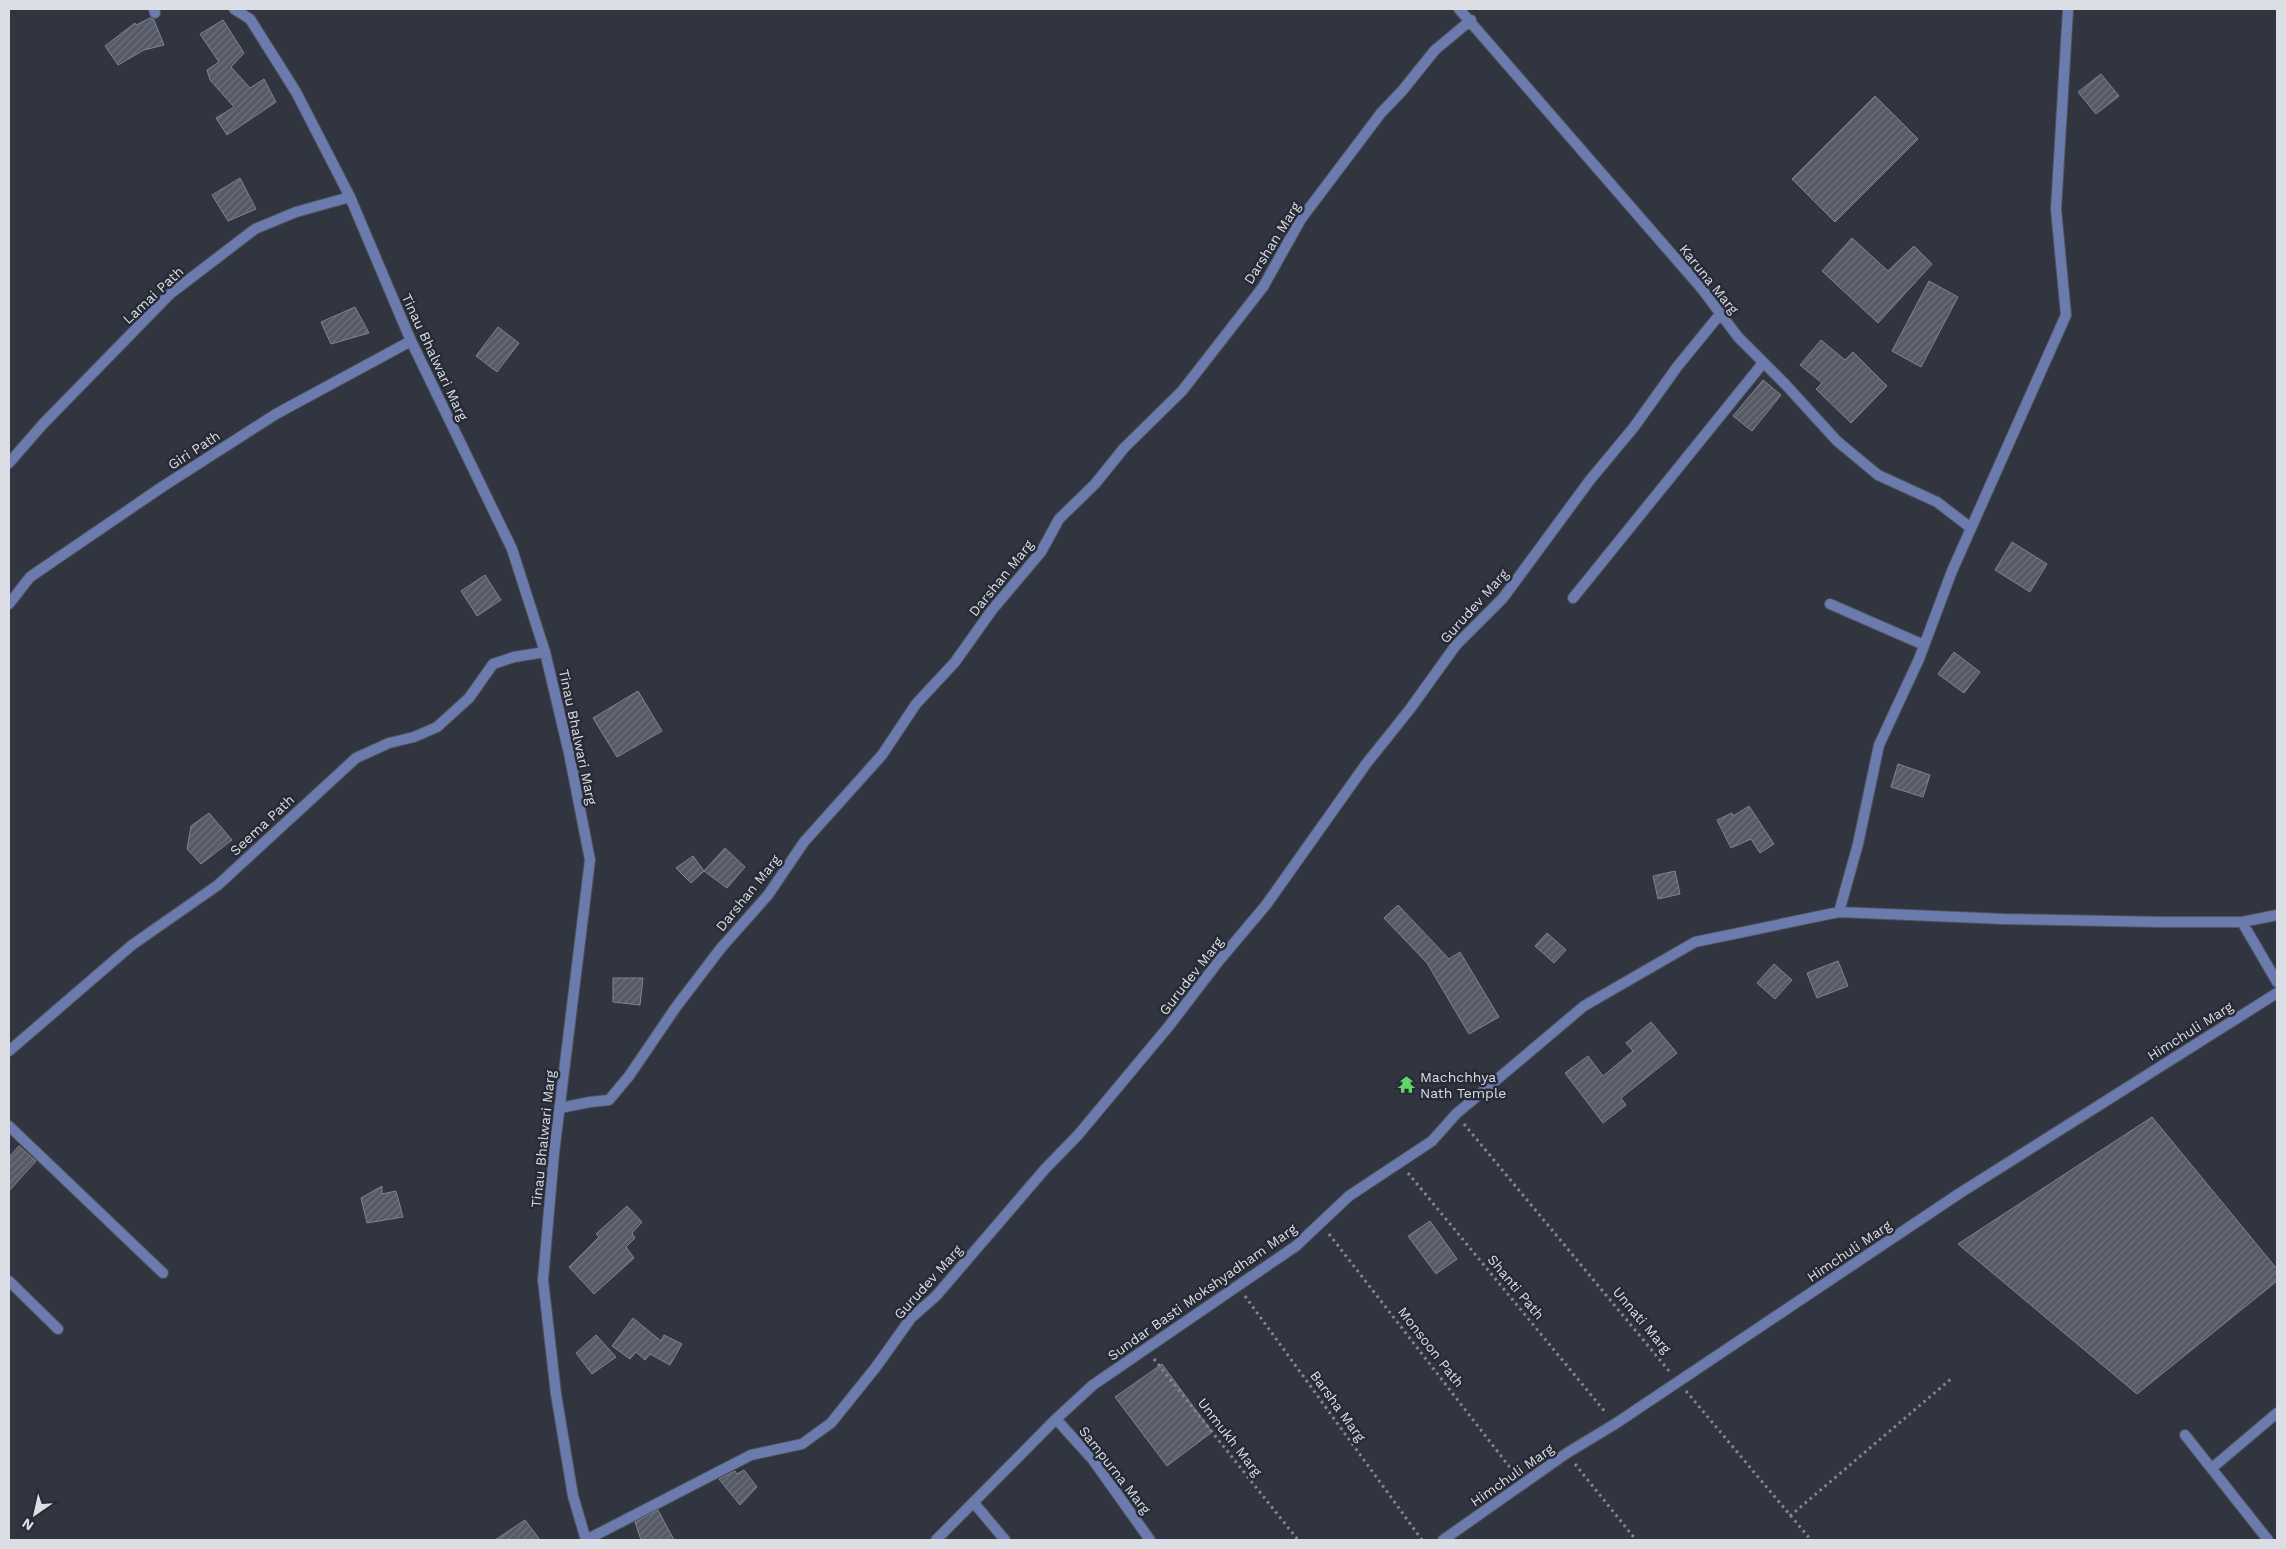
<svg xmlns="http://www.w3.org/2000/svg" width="2286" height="1549" viewBox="0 0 2286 1549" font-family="'Work Sans',sans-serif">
	<defs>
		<pattern id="building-hatch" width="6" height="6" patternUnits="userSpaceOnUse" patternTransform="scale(1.25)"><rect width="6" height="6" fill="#565a66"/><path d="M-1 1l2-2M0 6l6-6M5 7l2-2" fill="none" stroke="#6e717c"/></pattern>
	</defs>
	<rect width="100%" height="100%" fill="#313540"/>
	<path fill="url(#building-hatch)" stroke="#7f8491" d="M150 18 154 20 164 45 144 50 118 65 105 46 135 23 136 25Z
		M223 20 244 53 231 67 250 88 264 79 276 102 227 135 216 118 234 107 210 80 207 70 219 62 200 34Z
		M2101 74 2119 96 2096 114 2078 92Z
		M1875 96 1918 139 1835 222 1792 179Z
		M240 178 256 209 228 221 212 195Z
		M1852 238 1888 271 1914 246 1932 264 1878 323 1822 271Z
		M1929 281 1958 297 1921 367 1892 351Z
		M355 307 369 333 331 344 321 322Z
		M498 327 519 343 497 372 476 356Z
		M1821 340 1845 360 1853 352 1887 386 1851 423 1816 389 1822 383 1800 365Z
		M1763 380 1781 395 1752 431 1733 416Z
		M2012 542 2047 564 2030 592 1995 570Z
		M485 575 501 600 477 616 461 591Z
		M1954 652 1980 672 1964 693 1938 674Z
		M638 691 662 731 617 757 593 718Z
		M1898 764 1930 775 1923 797 1891 787Z
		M1749 806 1774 844 1760 853 1751 839 1731 848 1717 820 1732 813 1733 816Z
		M209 813 232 840 201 864 187 849 191 826Z
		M725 848 745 867 727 888 704 871Z
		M693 856 704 871 691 883 676 868Z
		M1675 871 1680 894 1658 899 1653 876Z
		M1398 905 1449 959 1460 952 1499 1017 1469 1034 1427 963 1384 918Z
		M1547 933 1566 950 1554 963 1535 946Z
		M1838 961 1848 986 1817 998 1807 973Z
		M1774 964 1792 980 1775 999 1757 983Z
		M613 978H643L640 1005 613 1002Z
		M1651 1022 1677 1053 1621 1098 1626 1105 1603 1123 1565 1073 1588 1056 1603 1076 1633 1051 1626 1043Z
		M2152 1117 2277 1269V1281L2137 1394 1958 1244Z
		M19 1146 36 1161 9 1191V1157Z
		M382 1186V1194L396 1191 403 1217 367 1223 361 1198Z
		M627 1206 642 1222 632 1233 635 1238 626 1247 634 1258 594 1294 569 1267 599 1237 596 1234Z
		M1430 1221 1457 1259 1436 1274 1408 1236Z
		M633 1318 661 1341 664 1335 682 1344 670 1365 650 1354 645 1360 636 1352 630 1359 612 1346Z
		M596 1335 616 1357 592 1374 576 1353Z
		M1162 1364 1212 1432 1167 1466 1115 1397Z
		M744 1470 757 1487 740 1505 719 1479 735 1471 737 1474Z
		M658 1510 674 1540H641L635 1522Z
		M525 1520 540 1540H495Z"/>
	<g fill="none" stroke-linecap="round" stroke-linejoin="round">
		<defs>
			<path id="minor" d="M154 9 155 13
				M1459 9 1702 289 1738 337 1786 385 1837 441 1878 475 1937 502 1971 528
				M9 463 43 424 170 294 255 229 296 212 350 197
				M1573 598 1763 363
				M9 604 30 577 162 487 276 414 411 341
				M1830 604 1924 645
				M1839 912 1858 844 1879 745 1919 659 1952 571 2066 315 2056 209 2068 9
				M2242 922 2277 982
				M9 1051 132 945 218 885 356 758 389 743 414 737 437 727 469 698 493 664 514 657 545 652
				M560 1108 590 1102 609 1100 629 1076 676 1007 721 948 768 895 804 842 882 755 916 704 955 662 992 610 1041 552 1059 519 1095 484 1124 448 1182 391 1263 287 1301 219 1381 113 1402 91 1435 50 1471 20
				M9 1126 163 1273
				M9 1281 58 1329
				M1056 1419 1093 1460 1150 1540
				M2185 1435 2268 1540
				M2212 1468 2277 1413
				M974 1503 1005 1540
				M586 1540 751 1455 802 1444 831 1423 876 1367 911 1318 936 1296 1045 1169 1078 1135 1169 1026 1218 962 1266 905 1366 764 1410 709 1456 645 1503 598 1590 480 1634 427 1677 367 1721 313
				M936 1540 1056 1419 1093 1385 1296 1246 1349 1196 1432 1141 1456 1114 1584 1006 1695 942 1839 912 2004 919 2160 922H2242L2277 915
				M1443 1540 1567 1453 1615 1424 1960 1193 2277 993"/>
			<path id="tertiary" d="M234 9 250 19 296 92 350 197 411 341 512 549 545 652 569 753 590 860 554 1153 543 1280 556 1394 573 1496 586 1540"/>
		</defs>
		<use href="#minor" stroke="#50535e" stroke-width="12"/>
		<use href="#tertiary" stroke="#50535e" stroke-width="12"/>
		<path stroke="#858891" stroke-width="3" stroke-dasharray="2.5 4" stroke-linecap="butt" d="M1464 1124 1669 1371
			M1408 1173 1606 1413
			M1329 1234 1515 1474
			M1245 1296 1422 1540
			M1154 1359 1298 1540
			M1686 1391 1811 1540
			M1575 1464 1636 1540
			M1790 1516 1952 1378"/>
		<use href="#minor" stroke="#6c7bad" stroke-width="10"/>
		<use href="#tertiary" stroke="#6c7bad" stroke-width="10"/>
	</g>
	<defs>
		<symbol id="temple-bare" viewBox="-9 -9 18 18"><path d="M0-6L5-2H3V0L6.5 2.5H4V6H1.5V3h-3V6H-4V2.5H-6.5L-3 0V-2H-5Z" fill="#63d468" stroke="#272b36" stroke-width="2.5" paint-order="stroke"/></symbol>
	</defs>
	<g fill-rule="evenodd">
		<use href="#temple-bare" x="1394" y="1072" width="25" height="25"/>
	</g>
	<g text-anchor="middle" stroke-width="5" stroke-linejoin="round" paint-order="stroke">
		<g font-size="14" fill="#dcdee5" stroke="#272b36">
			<text transform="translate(1272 243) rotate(-58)" y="5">Darshan Marg</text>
			<text transform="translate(1709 279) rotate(51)" y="5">Karuna Marg</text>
			<text transform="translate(153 295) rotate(-43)" y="5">Lamai Path</text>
			<text transform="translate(435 357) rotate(65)" y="5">Tinau Bhalwari Marg</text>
			<text transform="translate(194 450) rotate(-33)" y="5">Giri Path</text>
			<text transform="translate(1001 578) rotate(-51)" y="5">Darshan Marg</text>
			<text transform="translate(1474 606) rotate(-48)" y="5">Gurudev Marg</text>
			<text transform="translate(578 737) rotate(78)" y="5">Tinau Bhalwari Marg</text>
			<text transform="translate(262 825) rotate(-43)" y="5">Seema Path</text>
			<text transform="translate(748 893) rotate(-51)" y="5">Darshan Marg</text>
			<text transform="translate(1191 976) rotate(-52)" y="5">Gurudev Marg</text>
			<text transform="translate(2190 1031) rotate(-32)" y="5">Himchuli Marg</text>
			<text transform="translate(543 1139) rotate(-84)" y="5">Tinau Bhalwari Marg</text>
			<text transform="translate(1849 1251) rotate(-34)" y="5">Himchuli Marg</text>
			<text transform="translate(928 1282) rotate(-48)" y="5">Gurudev Marg</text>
			<text transform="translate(1516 1287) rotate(50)" y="5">Shanti Path</text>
			<text transform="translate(1202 1292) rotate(-35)" y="5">Sundar Basti Mokshyadham Marg</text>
			<text transform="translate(1642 1320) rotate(50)" y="5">Unnati Marg</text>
			<text transform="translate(1431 1347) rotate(52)" y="5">Monsoon Path</text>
			<text transform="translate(1338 1406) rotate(54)" y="5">Barsha Marg</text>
			<text transform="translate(1230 1437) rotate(52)" y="5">Unmukh Marg</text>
			<text transform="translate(1115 1470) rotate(52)" y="5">Sampurna Marg</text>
			<text transform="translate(1512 1475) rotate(-35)" y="5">Himchuli Marg</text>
		</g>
		<g font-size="14" fill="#dcdee5" stroke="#272b36" text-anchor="start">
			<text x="1420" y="1082">Machchhya<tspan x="1420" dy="16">Nath Temple</tspan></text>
		</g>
	</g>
	<rect width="2286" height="1549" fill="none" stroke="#dcdee5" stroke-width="20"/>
	<g transform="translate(35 1514) rotate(214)" stroke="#272b36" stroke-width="4" paint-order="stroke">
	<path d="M0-4L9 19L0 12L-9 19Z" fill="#dcdee5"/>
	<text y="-8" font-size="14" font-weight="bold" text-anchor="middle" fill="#dcdee5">N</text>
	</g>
</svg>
